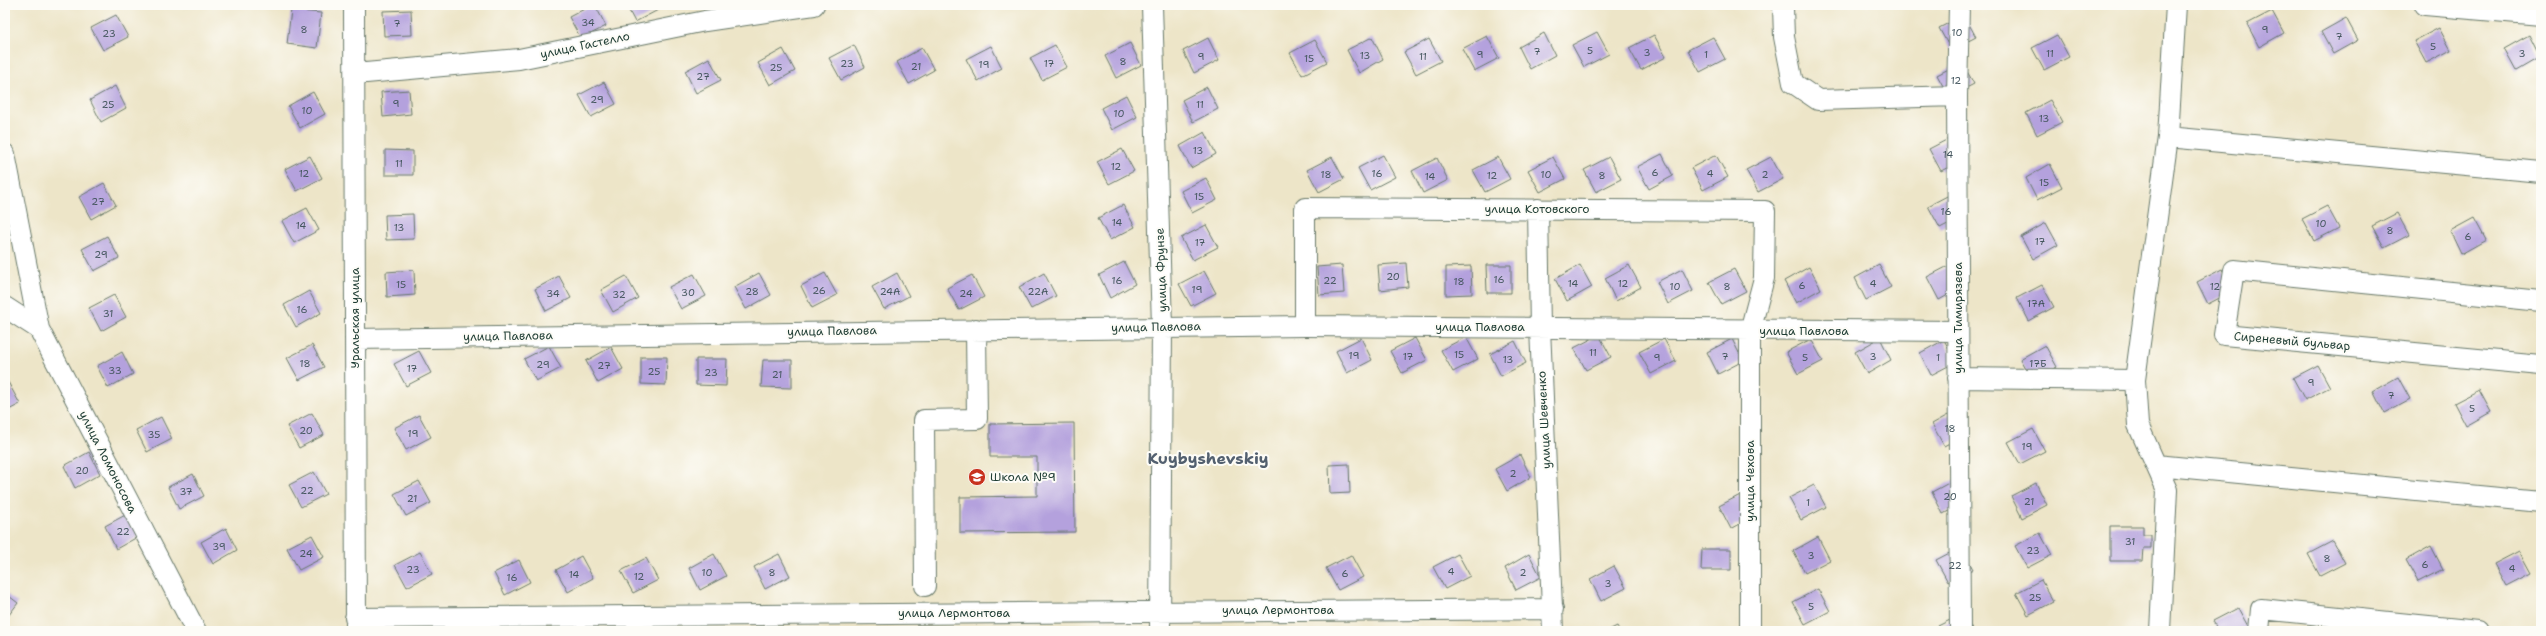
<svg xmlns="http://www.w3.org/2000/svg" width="2546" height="636" viewBox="0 0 2546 636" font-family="'Shantell Sans',sans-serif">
	<rect width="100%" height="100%" fill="#fdfcf7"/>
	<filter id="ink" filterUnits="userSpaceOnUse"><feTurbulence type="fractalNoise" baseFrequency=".025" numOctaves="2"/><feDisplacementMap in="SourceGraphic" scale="8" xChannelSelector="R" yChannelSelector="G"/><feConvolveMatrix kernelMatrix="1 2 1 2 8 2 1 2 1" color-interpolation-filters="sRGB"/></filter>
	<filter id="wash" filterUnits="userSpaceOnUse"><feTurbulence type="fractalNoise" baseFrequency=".012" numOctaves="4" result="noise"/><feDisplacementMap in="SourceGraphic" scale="16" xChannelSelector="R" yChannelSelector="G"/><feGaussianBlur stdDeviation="0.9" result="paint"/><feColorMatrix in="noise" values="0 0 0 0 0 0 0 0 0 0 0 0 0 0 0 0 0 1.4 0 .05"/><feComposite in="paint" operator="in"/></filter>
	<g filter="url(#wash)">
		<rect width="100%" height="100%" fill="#ede5c8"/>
		<g id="blocks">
			<path fill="#b4a1dd" d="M592 5H595L606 26 581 39 569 17Z
				M626 5H658L660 9 635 22Z
				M291 10 321 13 317 48 287 44Z
				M411 10 412 35 384 36 383 11Z
				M2272 11 2284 33 2259 47 2247 24Z
				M116 15 128 37 103 50 91 28Z
				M1964 15 1976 37 1951 50 1939 28Z
				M2346 18 2358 40 2333 54 2321 32Z
				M2439 28 2451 50 2426 63 2414 41Z
				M1597 32 1609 54 1584 67 1572 45Z
				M1544 33 1555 55 1530 69 1519 47Z
				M1654 35 1666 57 1641 70 1629 48Z
				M2057 35 2069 57 2044 70 2032 48Z
				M2529 35 2540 57 2516 71 2504 49Z
				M1487 36 1499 58 1474 71 1462 49Z
				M1372 37 1383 59 1359 73 1347 50Z
				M1713 37 1725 59 1700 72 1688 50Z
				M1208 38 1219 60 1194 73 1183 51Z
				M1429 39 1441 61 1416 74 1404 52Z
				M1315 40 1327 62 1302 75 1290 53Z
				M1130 43 1141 65 1116 78 1105 56Z
				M854 45 865 67 841 80 829 58Z
				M1055 45 1067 67 1042 80 1030 58Z
				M991 46 1002 68 978 81 966 59Z
				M922 48 934 70 909 84 897 62Z
				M783 49 795 71 770 85 758 63Z
				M709 58 721 80 696 93 685 71Z
				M1962 62 1974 84 1949 97 1937 75Z
				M604 82 616 104 591 117 579 95Z
				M115 86 126 108 101 122 90 100Z
				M1207 87 1218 109 1193 122 1182 100Z
				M409 90 411 114 383 117 381 92Z
				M313 92 325 114 300 128 288 106Z
				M1126 95 1137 117 1112 130 1101 108Z
				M2050 100 2062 122 2037 135 2026 113Z
				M1205 132 1216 154 1191 168 1180 146Z
				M1954 136 1966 158 1941 171 1929 149Z
				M1122 149 1134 171 1109 184 1097 162Z
				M385 150 413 151V175H385Z
				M1662 154 1673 176 1649 189 1637 167Z
				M1383 155 1395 177 1370 190 1358 168Z
				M1716 155 1728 177 1703 190 1691 168Z
				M310 156 322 178 297 191 285 169Z
				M1332 157 1344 179 1319 192 1307 170Z
				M1498 157 1510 179 1485 192 1473 170Z
				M1553 157 1565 179 1540 192 1528 170Z
				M1609 157 1621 179 1596 192 1584 170Z
				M1771 157 1783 179 1758 192 1746 170Z
				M1437 158 1448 180 1423 193 1412 171Z
				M2050 164 2062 187 2037 200 2026 178Z
				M1206 178 1217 200 1192 213 1181 191Z
				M104 183 116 205 91 219 79 197Z
				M1953 193 1965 215 1940 228 1928 206Z
				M1123 205 1135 227 1110 240 1098 218Z
				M2327 206 2339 228 2314 241 2302 219Z
				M307 208 319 230 294 243 282 221Z
				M2397 213 2409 235 2384 248 2372 226Z
				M413 214 414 239 386 240 385 215Z
				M2474 218 2486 240 2461 254 2450 231Z
				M2046 223 2058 245 2033 259 2021 237Z
				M1206 225 1218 247 1193 260 1181 238Z
				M107 236 119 258 94 271 82 249Z
				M1124 262 1135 284 1110 298 1099 275Z
				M1406 263 1408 287 1380 290 1378 265Z
				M1952 264 1964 286 1939 300 1927 277Z
				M1342 265 1344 293 1319 295 1317 267Z
				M1486 265H1511V293H1487Z
				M1580 265 1592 287 1567 301 1555 279Z
				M1629 265 1641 287 1616 301 1605 278Z
				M1879 265 1891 287 1866 300 1855 278Z
				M1471 266 1472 294 1446 295V267Z
				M1809 267 1821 289 1796 303 1784 281Z
				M1682 269 1693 291 1668 304 1657 282Z
				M1734 269 1746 291 1721 304 1709 282Z
				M2222 269 2233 291 2208 304 2197 282Z
				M414 270 415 295 387 297 386 272Z
				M1204 271 1216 293 1191 306 1179 284Z
				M759 273 771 295 746 309 734 287Z
				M825 273 837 295 812 308 801 286Z
				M897 273 909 296 884 309 872 287Z
				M1044 273 1056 296 1031 309 1019 287Z
				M694 274 706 296 681 309 669 287Z
				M972 275 984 297 959 310 947 288Z
				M559 276 571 298 546 311 535 289Z
				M626 276 638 298 613 312 601 290Z
				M2042 285 2054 307 2029 321 2017 298Z
				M309 291 321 313 296 327 284 305Z
				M114 295 126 317 101 331 89 308Z
				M1599 335 1611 357 1586 370 1574 348Z
				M1466 337 1478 359 1453 372 1441 350Z
				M1361 338 1372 360 1347 373 1336 351Z
				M1415 338 1427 360 1402 373 1390 351Z
				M1880 338 1891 360 1867 374 1855 352Z
				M1664 339 1676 361 1651 374 1639 352Z
				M1732 339 1743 361 1718 374 1707 352Z
				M1811 339 1823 361 1798 374 1786 352Z
				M1944 340 1956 362 1931 375 1920 353Z
				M1515 341 1526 363 1501 376 1490 354Z
				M312 345 324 367 299 380 287 358Z
				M2045 345 2057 367 2032 381 2020 359Z
				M549 346 561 368 536 381 524 359Z
				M611 347 623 369 598 383 586 361Z
				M419 351 431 373 406 386 394 364Z
				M122 352 133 374 108 388 97 366Z
				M641 357H667L666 385 641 384Z
				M696 359H727L726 386 696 385Z
				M763 360H792V388L761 387Z
				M2318 365 2330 387 2305 400 2293 378Z
				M2398 377 2410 399 2384 413 2373 391Z
				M8 382 20 404 5 412V384Z
				M2479 390 2491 412 2466 426 2454 403Z
				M1957 410 1969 432 1944 446 1932 424Z
				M312 413 324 435 299 448 287 426Z
				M419 415 431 437 406 450 394 428Z
				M161 417 172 439 147 452 136 430Z
				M1074 423 1075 532 960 533V497L1037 496V457H990V424Z
				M2033 429 2045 451 2020 464 2008 442Z
				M89 452 100 474 75 488 64 466Z
				M1520 455 1531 477 1507 491 1495 469Z
				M1349 464 1350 493 1330 494 1329 465Z
				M314 472 326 494 301 507 289 485Z
				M193 474 204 496 179 509 168 487Z
				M1956 479 1968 501 1943 514 1932 492Z
				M419 481 431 503 406 516 394 494Z
				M2036 483 2047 505 2022 518 2011 496Z
				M1814 485 1826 507 1801 520 1789 498Z
				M1744 493 1756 515 1731 529 1719 506Z
				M129 513 141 535 116 549 105 526Z
				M2110 526H2143V535H2151V548H2143L2142 561H2110Z
				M226 528 237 550 213 564 201 542Z
				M2040 533 2052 555 2027 568 2015 546Z
				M312 535 324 557 299 570 287 548Z
				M1818 537 1830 560 1805 573 1793 551Z
				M2333 541 2345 563 2320 576 2308 554Z
				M2431 546 2443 569 2418 582 2406 560Z
				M1961 547 1973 569 1948 582 1936 560Z
				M1702 549H1731V570H1701Z
				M2519 551 2531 573 2506 586 2494 564Z
				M420 552 432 574 407 587 395 565Z
				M714 554 726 576 700 590 689 568Z
				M779 554 790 576 765 589 754 567Z
				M1458 554 1470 576 1445 589 1433 567Z
				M1529 554 1541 577 1516 590 1505 568Z
				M1351 555 1363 577 1338 590 1326 568Z
				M581 556 593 578 568 592 556 570Z
				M646 558 658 580 633 593 621 571Z
				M519 560 530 582 505 595 494 573Z
				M1614 566 1626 588 1601 601 1590 579Z
				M2041 580 2053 602 2028 615 2016 593Z
				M1818 589 1830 611 1805 624 1793 602Z
				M5 593 18 603 5 620Z
				M2238 608 2250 630 2218 631 2213 621Z
				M1964 613 1973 631H1941L1938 626Z
				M1617 626 1620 631H1607Z
				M1004 628 1030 630V631H1004Z"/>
		</g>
	</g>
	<g filter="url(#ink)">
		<use href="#blocks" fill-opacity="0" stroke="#677868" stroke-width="1"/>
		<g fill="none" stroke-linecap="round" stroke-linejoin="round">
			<defs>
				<path id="minor" d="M354 5 356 631
					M1152 5 1162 326 1160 631
					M1959 5 1957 96 1960 631
					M2425 5 2541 15
					M1783 7 1784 37 1793 83 1818 100 1957 96
					M355 74 519 59 705 21 814 5
					M2168 137 2541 172
					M5 154 39 329
					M1538 209 1540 328 1553 631
					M2541 301 2234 270 2224 335 2541 365
					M5 307 39 329 196 631
					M1305 326V208L1765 211 1764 278 1750 331V631
					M355 339 1305 326 1958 331
					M1958 378 2135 380
					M2156 465 2541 502
					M925 586 924 420 977 419 976 329
					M355 618 1553 609
					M2160 631 2167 490 2138 425 2135 380 2168 137 2176 5
					M2259 631 2261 609 2478 631"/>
			</defs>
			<use href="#minor" stroke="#677868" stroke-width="22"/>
			<use href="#minor" stroke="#fff" stroke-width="20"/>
		</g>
	</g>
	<defs>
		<symbol id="school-disc" viewBox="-11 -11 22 22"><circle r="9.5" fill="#c8321e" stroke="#fdfcf7"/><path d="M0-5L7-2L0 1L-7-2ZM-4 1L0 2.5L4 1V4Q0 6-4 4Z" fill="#fff"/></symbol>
	</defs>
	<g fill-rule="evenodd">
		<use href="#school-disc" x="967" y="467" width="20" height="20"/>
	</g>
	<g text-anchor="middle" stroke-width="4" stroke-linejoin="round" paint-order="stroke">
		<g font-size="10" fill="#44565e">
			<text x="588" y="26">34</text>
			<text x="397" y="27">7</text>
			<text x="304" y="33">8</text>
			<text x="2265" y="33">9</text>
			<text x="1957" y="36">10</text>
			<text x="109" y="37">23</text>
			<text x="2339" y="40">7</text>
			<text x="2433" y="50">5</text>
			<text x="1590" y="54">5</text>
			<text x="1537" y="55">7</text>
			<text x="1647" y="56">3</text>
			<text x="2050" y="57">11</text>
			<text x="2522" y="57">3</text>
			<text x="1480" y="58">9</text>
			<text x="1706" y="58">1</text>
			<text x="1365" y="59">13</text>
			<text x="1201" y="60">9</text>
			<text x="1423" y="60">11</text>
			<text x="1309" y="62">15</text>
			<text x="1123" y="65">8</text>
			<text x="847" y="67">23</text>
			<text x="1049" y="67">17</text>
			<text x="984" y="68">19</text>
			<text x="916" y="70">21</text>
			<text x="776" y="71">25</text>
			<text x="703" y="80">27</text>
			<text x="1956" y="84">12</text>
			<text x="597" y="103">29</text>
			<text x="396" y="107">9</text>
			<text x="108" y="108">25</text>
			<text x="1200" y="108">11</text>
			<text x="307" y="114">10</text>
			<text x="1119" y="117">10</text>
			<text x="2044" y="122">13</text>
			<text x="1198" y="154">13</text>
			<text x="1948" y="158">14</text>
			<text x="399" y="167">11</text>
			<text x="1116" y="170">12</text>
			<text x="1655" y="176">6</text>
			<text x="304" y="177">12</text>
			<text x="1377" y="177">16</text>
			<text x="1710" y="177">4</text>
			<text x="1326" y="178">18</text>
			<text x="1546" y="178">10</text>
			<text x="1765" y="178">2</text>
			<text x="1492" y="179">12</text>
			<text x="1602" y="179">8</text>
			<text x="1430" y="180">14</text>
			<text x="2044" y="186">15</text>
			<text x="1199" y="200">15</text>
			<text x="98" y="205">27</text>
			<text x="1946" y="215">16</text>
			<text x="1117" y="226">14</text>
			<text x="2321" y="227">10</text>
			<text x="301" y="229">14</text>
			<text x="399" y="231">13</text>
			<text x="2390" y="234">8</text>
			<text x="2468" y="240">6</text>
			<text x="2040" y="245">17</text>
			<text x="1200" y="246">17</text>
			<text x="101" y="258">29</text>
			<text x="1393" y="280">20</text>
			<text x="1499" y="283">16</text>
			<text x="1117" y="284">16</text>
			<text x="1330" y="284">22</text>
			<text x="1459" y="285">18</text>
			<text x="1573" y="287">14</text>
			<text x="1623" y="287">12</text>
			<text x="1873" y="287">4</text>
			<text x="401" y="288">15</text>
			<text x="1802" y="289">6</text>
			<text x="1675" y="290">10</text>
			<text x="1727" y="290">8</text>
			<text x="2215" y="290">12</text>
			<text x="1197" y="293">19</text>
			<text x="819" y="294">26</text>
			<text x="752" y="295">28</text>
			<text x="890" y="295">24А</text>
			<text x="1038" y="295">22А</text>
			<text x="688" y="296">30</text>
			<text x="553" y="297">34</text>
			<text x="966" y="297">24</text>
			<text x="619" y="298">32</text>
			<text x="2036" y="307">17А</text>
			<text x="302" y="313">16</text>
			<text x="108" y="317">31</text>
			<text x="1593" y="356">11</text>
			<text x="1459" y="358">15</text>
			<text x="1354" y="359">19</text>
			<text x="1408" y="360">17</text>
			<text x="1725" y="360">7</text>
			<text x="1873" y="360">3</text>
			<text x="1657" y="361">9</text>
			<text x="1805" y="361">5</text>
			<text x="1938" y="361">1</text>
			<text x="1508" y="363">13</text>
			<text x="305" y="367">18</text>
			<text x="2038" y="367">17Б</text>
			<text x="543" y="368">29</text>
			<text x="604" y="369">27</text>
			<text x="412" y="372">17</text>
			<text x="115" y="374">33</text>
			<text x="654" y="375">25</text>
			<text x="711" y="376">23</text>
			<text x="777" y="378">21</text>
			<text x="2311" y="386">9</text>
			<text x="2391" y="399">7</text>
			<text x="2472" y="412">5</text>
			<text x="1950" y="432">18</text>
			<text x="306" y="434">20</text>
			<text x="413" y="437">19</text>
			<text x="154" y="438">35</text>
			<text x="2027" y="450">19</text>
			<text x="82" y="474">20</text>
			<text x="1513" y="477">2</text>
			<text x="307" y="494">22</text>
			<text x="186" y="495">37</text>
			<text x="1950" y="500">20</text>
			<text x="412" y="502">21</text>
			<text x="2029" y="505">21</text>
			<text x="1808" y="506">1</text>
			<text x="123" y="535">22</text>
			<text x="2130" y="545">31</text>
			<text x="219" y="550">39</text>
			<text x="2033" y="554">23</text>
			<text x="306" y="557">24</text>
			<text x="1811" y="559">3</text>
			<text x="2327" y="562">8</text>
			<text x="2425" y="568">6</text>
			<text x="1955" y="569">22</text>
			<text x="2512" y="572">4</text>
			<text x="413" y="573">23</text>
			<text x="1451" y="575">4</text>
			<text x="707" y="576">10</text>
			<text x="772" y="576">8</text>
			<text x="1523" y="576">2</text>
			<text x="1345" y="577">6</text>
			<text x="574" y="578">14</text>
			<text x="639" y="580">12</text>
			<text x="512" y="581">16</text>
			<text x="1608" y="587">3</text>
			<text x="2035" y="601">25</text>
			<text x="1811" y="610">5</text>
		</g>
		<g font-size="12" fill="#1f3d34" stroke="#fdfcf7">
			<text transform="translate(585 45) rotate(-12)" y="4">улица Гастелло</text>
			<text x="1537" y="213">улица Котовского</text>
			<text transform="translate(1161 270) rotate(-92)" y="4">улица Фрунзе</text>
			<text transform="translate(355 318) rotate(-90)" y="4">Уральская улица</text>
			<text transform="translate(1958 318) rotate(-90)" y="4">улица Тимирязева</text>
			<text transform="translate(1156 327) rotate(-1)" y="4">улица Павлова</text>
			<text x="1480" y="331">улица Павлова</text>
			<text transform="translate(832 331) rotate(-1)" y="4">улица Павлова</text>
			<text x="1804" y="335">улица Павлова</text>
			<text transform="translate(508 336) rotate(-1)" y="4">улица Павлова</text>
			<text transform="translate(2292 341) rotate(5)" y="4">Сиреневый бульвар</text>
			<text transform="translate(1544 420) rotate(-93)" y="4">улица Шевченко</text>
			<text transform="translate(108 462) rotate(63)" y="4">улица Ломоносова</text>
			<text transform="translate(1750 481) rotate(-90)" y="4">улица Чехова</text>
			<text x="1278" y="614">улица Лермонтова</text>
			<text x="954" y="617">улица Лермонтова</text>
		</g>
		<g font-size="12" fill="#1f3d34" stroke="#fdfcf7" text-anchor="start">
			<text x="990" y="481">Школа №9</text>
		</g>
		<g font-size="16" font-weight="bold" fill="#53606f" stroke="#fdfcf7">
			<text x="1208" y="464">Kuybyshevskiy</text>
		</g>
	</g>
	<rect width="2546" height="636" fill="none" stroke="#fdfcf7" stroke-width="20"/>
</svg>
